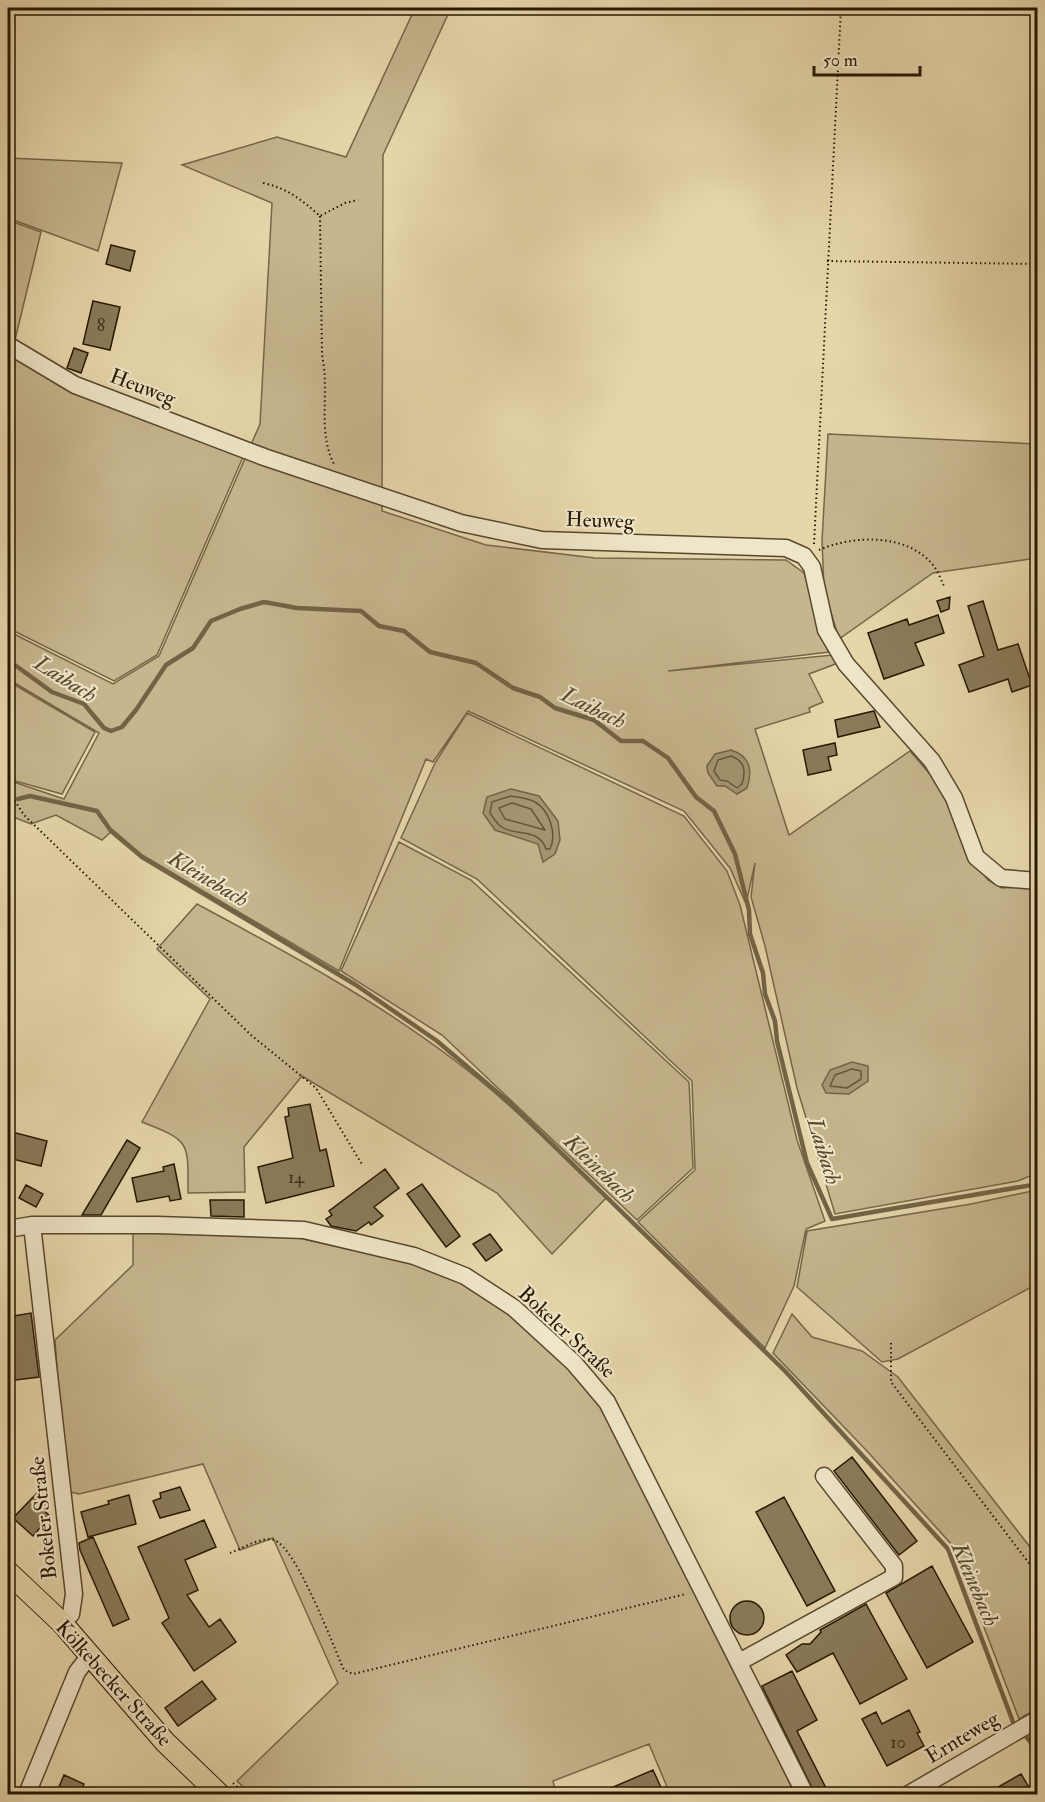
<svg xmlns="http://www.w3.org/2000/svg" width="1045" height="1802" viewBox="0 0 1045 1802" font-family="'IM FELL Double Pica',serif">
	<rect width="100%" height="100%" fill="#e6d7ab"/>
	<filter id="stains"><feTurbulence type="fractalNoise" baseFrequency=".00333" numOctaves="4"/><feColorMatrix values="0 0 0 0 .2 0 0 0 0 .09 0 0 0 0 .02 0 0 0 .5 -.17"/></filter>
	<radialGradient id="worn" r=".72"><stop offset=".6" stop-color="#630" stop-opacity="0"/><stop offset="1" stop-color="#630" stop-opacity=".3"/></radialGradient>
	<path fill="#c6b68e" stroke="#766648" stroke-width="1.5" d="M415 8H451L383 155 382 511 486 545 595 558 786 560 804 573 829 652 668 671 833 655 838 663 809 674 823 702 809 708 810 712 755 729 789 835 910 751 947 794 976 864 988 880 1002 888 1037 886V1173L1018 1181 835 1214 797 1088 765 946 751 897 755 863 746 904 730 868 684 811 468 711 433 762 426 759 339 971 142 855 113 830 102 840 56 815 31 824 8 815V780L64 799 99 733 8 679V631L113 684 159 656 260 424 272 203 182 165 277 137 346 157Z
		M8 158 122 163 98 251 8 218Z
		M8 220 41 232 15 340 8 336Z
		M8 350 243 457 157 655 114 681 8 628Z
		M828 434 1037 444V558L933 573 839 639 824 589 822 541Z
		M8 681 95 732 62 794 8 779Z
		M467 713 684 816 727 871 740 905 797 1140 825 1221 806 1229 794 1286 765 1348 638 1222 695 1170 692 1081 477 879 401 838 435 763Z
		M399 842 471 880 689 1082 693 1168 637 1220 442 1035 341 971Z
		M197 904C286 952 374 999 454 1060 509 1101 557 1151 606 1198L552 1254 497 1193 302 1076 244 1147 245 1192 188 1193C188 1142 191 1141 142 1122L210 999 157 949Z
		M1037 1190V1284L898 1359 882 1362 797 1287 807 1231 971 1204Z
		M133 1232 290 1236 414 1264 466 1283 511 1313 569 1368 604 1406 795 1794H670L649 1744 553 1781 556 1794H251L237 1781 338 1683 273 1538 240 1550 203 1464 79 1494 66 1491 55 1340 133 1265Z
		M792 1314 812 1337 862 1351 898 1377 1037 1556V1709L1019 1719 953 1546 866 1450 773 1353Z"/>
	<path fill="#a59672" stroke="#736346" stroke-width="1.5" d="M731 750C750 756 753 770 747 788L737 794 725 786H717L708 773 707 766 715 754Z
		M511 789 539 796 558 821 560 840 555 854 543 862 538 844 495 830 483 813 487 797Z
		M852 1062 868 1066V1081L849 1094 826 1093 822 1085 830 1070Z"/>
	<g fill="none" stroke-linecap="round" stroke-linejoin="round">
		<path stroke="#66563a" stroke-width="1.5" d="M731 756C745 761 746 771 742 784L737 788 727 781 720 780 714 771 718 760Z
			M511 796C518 797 529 798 535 802 550 811 557 834 550 849H546C538 826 514 838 499 825 496 822 493 817 490 813L492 802Z
			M512 803 531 809 545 830 505 819 499 808Z
			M852 1069 861 1071V1079L847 1088 830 1086 835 1075Z"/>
		<path stroke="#736346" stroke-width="4.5" d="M8 660 52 692 84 704 104 728 111 731 122 727 136 710 166 665 193 648 211 621 240 609 264 602 297 608 361 611 379 626 404 631 430 652 476 663 513 688 540 697 555 708 594 720 621 741H643L668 758 696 797 714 811 735 854 749 910 750 934 763 973 765 994 775 1021 777 1041 807 1163 832 1219 1038 1184
			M18 799 30 796 97 811 111 831 142 857 356 985 437 1041 510 1103 785 1371 948 1549 1013 1722
			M1024 1734 1038 1751"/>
	</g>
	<path fill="#8a7b5a" stroke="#271703" stroke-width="1.5" d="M111 245 135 251 130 271 106 264Z
		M93 301 120 307 110 350 83 344Z
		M74 348 88 353 81 373 67 368Z
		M950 597 949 609 941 612 937 601Z
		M983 601 998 650 1018 644 1032 685 1012 692 1008 679 969 692 959 665 984 656 968 606Z
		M938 615 944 633 915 643 924 665 884 679 868 633 907 619 909 625Z
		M874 711 880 727 838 737 835 720Z
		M835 743 837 755 828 757 831 770 808 775 803 750Z
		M310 1104 320 1151 326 1149 334 1186 266 1203 258 1167 293 1158 285 1117 289 1116 288 1108Z
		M8 1131 47 1141 41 1166 8 1158Z
		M127 1140 140 1148 101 1215H82Z
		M174 1164 181 1199 170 1201 169 1196 137 1202 132 1178 164 1171 163 1167Z
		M385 1169 399 1188 374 1207 383 1216 371 1225 369 1222 356 1231 331 1226 326 1219 332 1215 329 1211Z
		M422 1184 460 1236 446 1247 407 1194Z
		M26 1185 43 1194 36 1207 19 1198Z
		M210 1200H244V1217L211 1216Z
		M490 1234 502 1250 486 1261 473 1244Z
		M31 1313 39 1377 8 1381V1317Z
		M852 1457 917 1541 899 1555 834 1471Z
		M180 1487 190 1510 160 1518 153 1501 161 1498 160 1493Z
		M37 1493 47 1502 41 1508 50 1516 33 1536 13 1518Z
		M129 1495 136 1524 88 1537 81 1512 109 1504 108 1501Z
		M784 1497 835 1591 807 1606 756 1512Z
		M204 1520 216 1547 185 1560 198 1590 187 1595 209 1627 220 1619 236 1642 194 1671 162 1623 169 1618 138 1547Z
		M93 1537 129 1619 113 1626 80 1550 79 1543Z
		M932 1566 973 1642 927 1668 886 1593Z
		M730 1618a17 17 0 1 1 34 0a17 17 0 1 1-34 0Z
		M866 1604 907 1679 860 1704 833 1653 797 1672 786 1655 802 1644H810L821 1632 820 1630Z
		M792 1671 817 1720 797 1731 829 1794H815L762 1686Z
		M202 1681 216 1699 178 1726 165 1708Z
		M909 1710 920 1732 917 1733 924 1746 887 1766 862 1719 876 1712 882 1724Z
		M653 1770 664 1794H597Z
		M1021 1774 1033 1794H986Z
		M64 1775 84 1784 79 1794H56Z"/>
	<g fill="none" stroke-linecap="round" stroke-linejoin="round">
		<defs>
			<path id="minor" d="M8 345 75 385 264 457 461 523 542 540 786 548 804 556 812 567 826 630 846 664 932 761 954 798 976 857 1001 878 1038 881
				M32 1225 74 1594 71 1614 62 1623
				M8 1229 32 1225H157L304 1230 414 1256 465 1276 514 1308 574 1363 607 1402 805 1794
				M739 1662 894 1577V1566L824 1476
				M27 1794 77 1672 90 1655
				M909 1794 1038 1719"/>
			<path id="major" d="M8 1572 62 1623 165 1742 219 1794"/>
		</defs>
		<use href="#minor" stroke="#57472d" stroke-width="19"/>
		<use href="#major" stroke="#271703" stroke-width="23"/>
		<path stroke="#271703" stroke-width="2" stroke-dasharray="1.5 3" stroke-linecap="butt" d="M263 183C287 188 302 200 320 216L345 203 358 200
			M320 216 322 355C330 392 317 431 334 464
			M827 261 1038 264
			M814 544 841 8
			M819 550C853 535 907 533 933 565 938 571 941 580 944 586
			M13 783V798L24 815 251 1035 316 1088 363 1166
			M891 1343V1382L1038 1575
			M230 1553C241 1549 262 1536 274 1540 297 1548 333 1646 344 1670L353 1674 686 1594
			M233 1783 245 1794"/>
		<use href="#minor" stroke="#efe5c8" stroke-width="16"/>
		<use href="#major" stroke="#e6d7ab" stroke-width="21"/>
	</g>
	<g text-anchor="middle" stroke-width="4.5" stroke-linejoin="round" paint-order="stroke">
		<g font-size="18" fill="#403019">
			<text x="101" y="331">8</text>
			<text x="296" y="1183">14</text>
			<text x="898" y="1748">10</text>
		</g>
		<g font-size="21" fill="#271703" stroke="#efe5c8">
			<text transform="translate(143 387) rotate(21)" y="7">Heuweg</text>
			<text transform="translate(600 520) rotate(2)" y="7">Heuweg</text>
			<text transform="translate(567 1332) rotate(43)" y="7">Bokeler Straße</text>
			<text transform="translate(43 1518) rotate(-96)" y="7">Bokeler Straße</text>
			<text transform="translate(114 1683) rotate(48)" y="7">Kölkebecker Straße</text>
			<text transform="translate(962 1737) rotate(-31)" y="7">Ernteweg</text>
		</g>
		<g font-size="22" font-style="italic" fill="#594a2f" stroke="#efe5c8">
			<text transform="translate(66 678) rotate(32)" y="8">Laibach</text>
			<text transform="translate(594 707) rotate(26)" y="8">Laibach</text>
			<text transform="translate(209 878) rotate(31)" y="8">Kleinebach</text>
			<text transform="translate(825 1151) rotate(73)" y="8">Laibach</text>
			<text transform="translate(600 1168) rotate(44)" y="8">Kleinebach</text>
			<text transform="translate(976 1584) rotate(67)" y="8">Kleinebach</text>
		</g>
	</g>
	<rect width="1045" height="1802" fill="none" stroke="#e6d7ab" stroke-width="30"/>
	<rect x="9" y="9" width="1027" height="1784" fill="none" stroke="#271703" stroke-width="3"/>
	<rect x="15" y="15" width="1015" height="1772" fill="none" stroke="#271703" stroke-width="1.5"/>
	<path d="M814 66v9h106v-9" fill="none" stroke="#271703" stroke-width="3"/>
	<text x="823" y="66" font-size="18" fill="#271703" stroke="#efe5c8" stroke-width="4.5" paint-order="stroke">50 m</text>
	<rect width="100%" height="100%" filter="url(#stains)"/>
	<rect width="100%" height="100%" fill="url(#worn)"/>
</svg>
